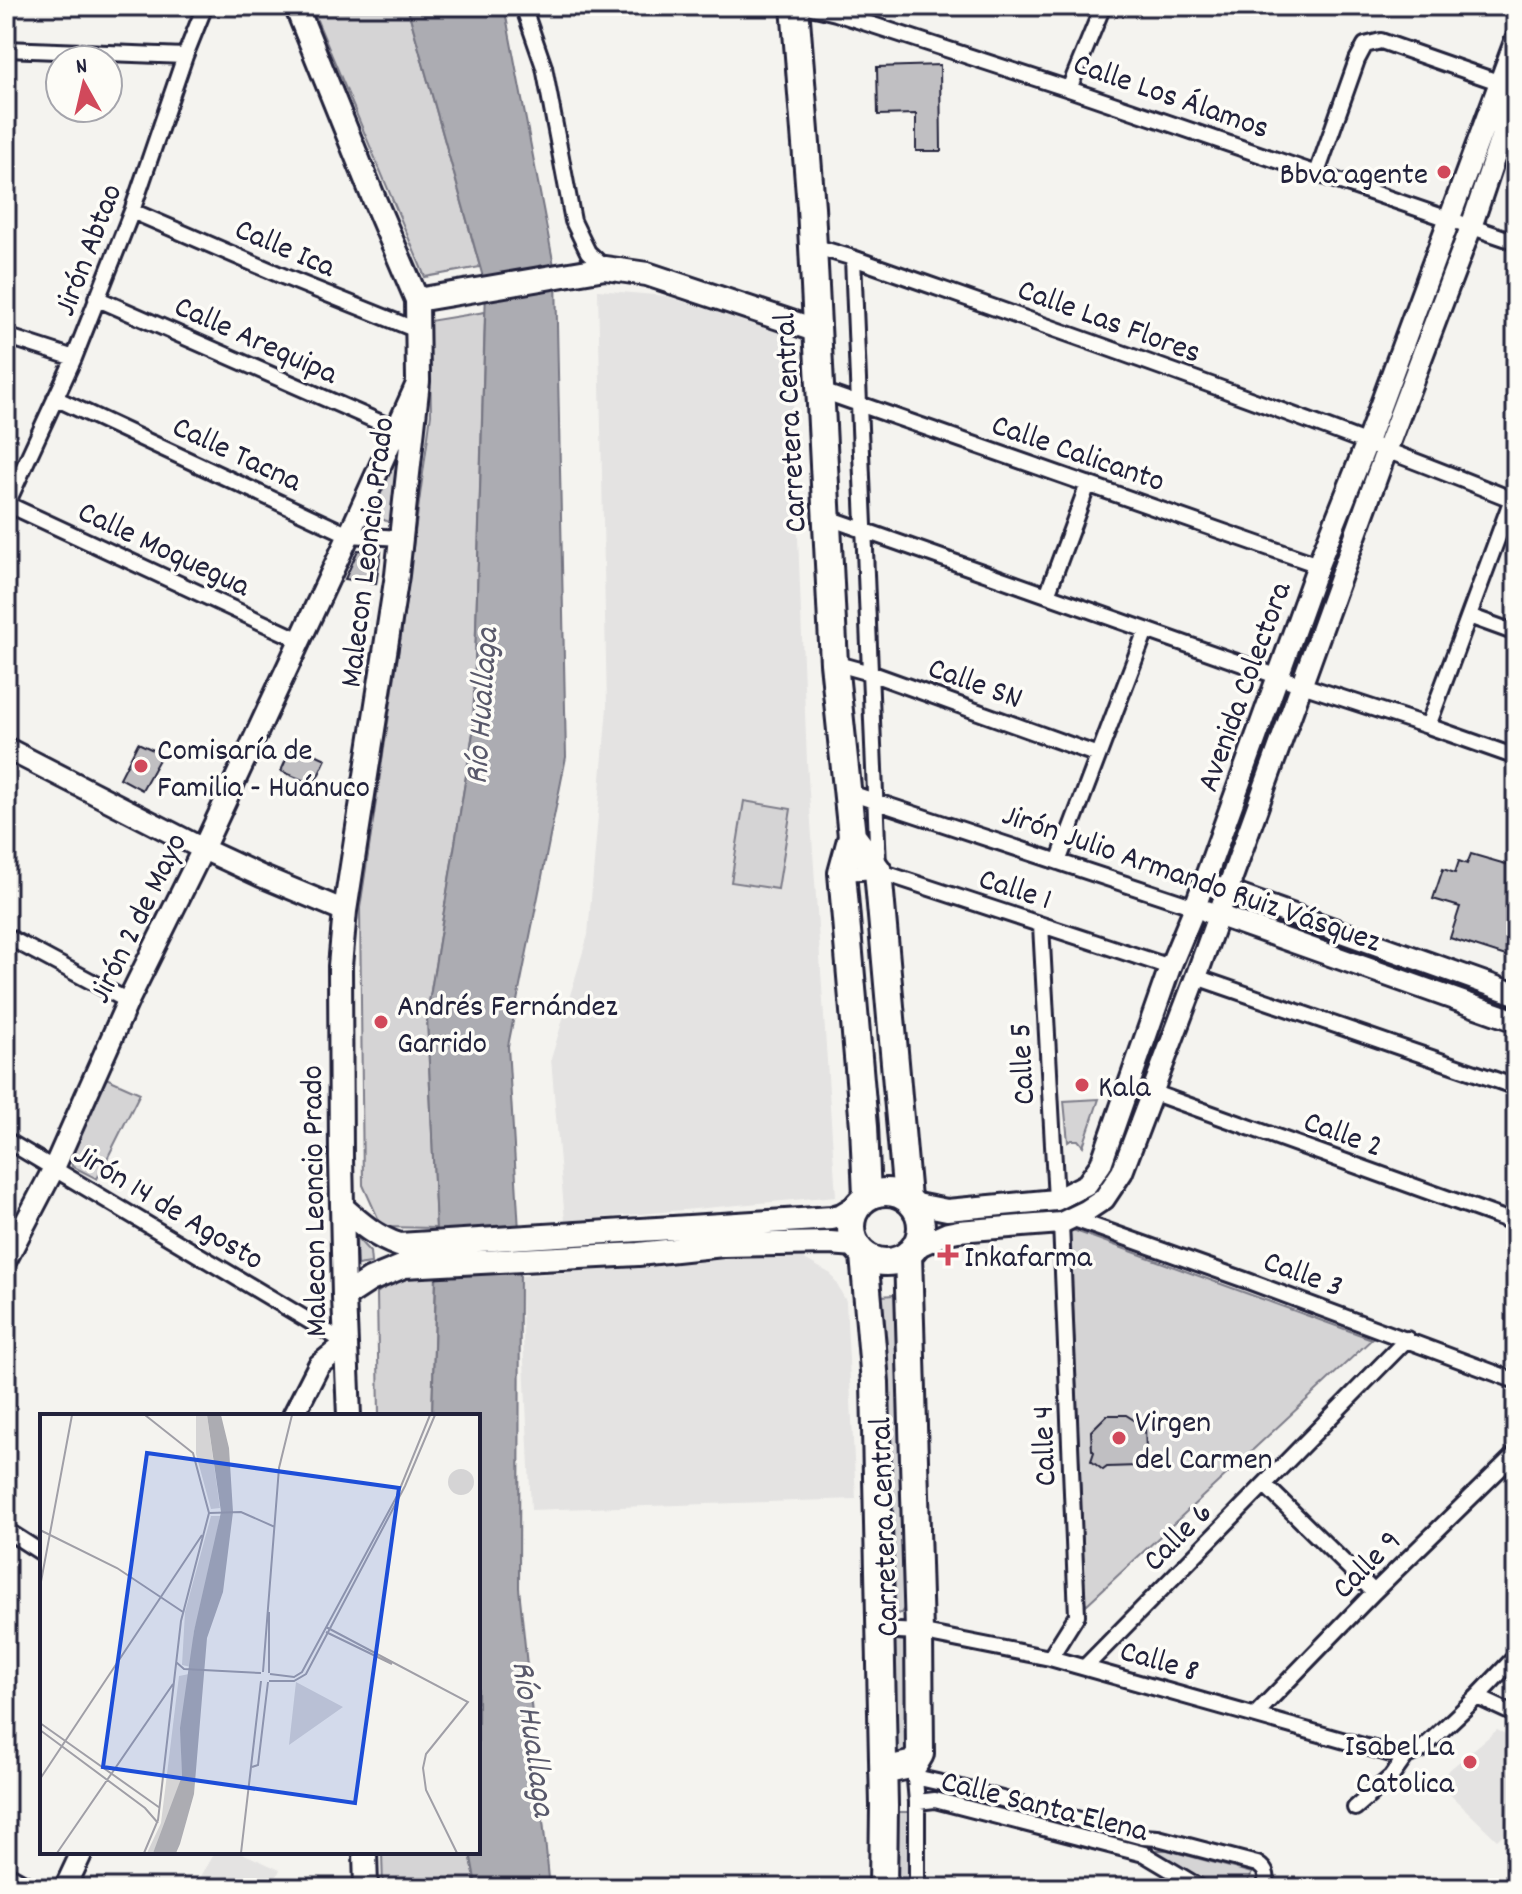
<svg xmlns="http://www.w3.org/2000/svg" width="1522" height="1894" viewBox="0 0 1522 1894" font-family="Dekko,sans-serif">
	<rect width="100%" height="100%" fill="#f4f3ef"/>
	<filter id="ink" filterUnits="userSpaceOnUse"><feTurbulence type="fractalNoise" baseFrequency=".0125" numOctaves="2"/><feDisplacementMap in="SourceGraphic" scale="16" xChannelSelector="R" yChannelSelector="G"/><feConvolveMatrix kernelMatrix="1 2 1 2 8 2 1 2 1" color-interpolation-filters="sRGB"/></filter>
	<g filter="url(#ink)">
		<path fill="#e4e3e2" d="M598 290 666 296 790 336 807 762 836 1196 565 1221 551 1059 588 935 607 707Z
			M753 1253H794L831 1274 846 1301 856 1499 531 1510 520 1276 664 1264Z
			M1497 1730 1516 1739V1823L1497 1840 1436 1781Z
			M214 1852H240L280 1870 270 1888H195Z"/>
		<path fill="#d5d4d5" stroke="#7c7b88" stroke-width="2" d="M311 6H407L480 267 425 277Z
			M485 312 473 733 427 1015 436 1228 382 1227 363 1185 360 908 402 629 431 414 429 321Z
			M398 446 391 523 370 514Z
			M744 801 791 809 778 889 731 882Z
			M106 1078 140 1093 97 1179 72 1166 70 1151Z
			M1099 1099 1083 1146 1078 1140H1071L1068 1142 1064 1101Z
			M1070 1229 1372 1339 1085 1606Z
			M356 1237 370 1252 371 1263 357 1265Z
			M436 1272 432 1416H379L377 1293 399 1276Z
			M893 1295 897 1297 908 1602 901 1613 895 1615 889 1384 882 1296Z
			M894 1640 906 1641 911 1746 906 1755 894 1756Z
			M894 1812H910L911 1888H895Z
			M1153 1850H1167L1252 1873 1243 1888H1211Z
			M382 1852H470L475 1879 473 1888H383Z"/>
		<path fill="#acacb2" stroke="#757582" stroke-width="2" d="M407 6H504L556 276 566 757 508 1046 520 1247 519 1588 550 1888H473L475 1879 470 1852H478V1416H432L437 1254 427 1015 473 733 486 288Z"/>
		<path fill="#c0bfc2" stroke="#22223b" stroke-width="2" d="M940 65 941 151H916V114L878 115 877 67Z
			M358 550 381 552 376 584 345 579Z
			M138 743 162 754 142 790 120 778Z
			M293 744 326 759 314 785 281 771Z
			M1471 854 1516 867V946L1512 958 1450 938 1460 907 1433 899 1443 869 1455 873 1459 861 1467 864Z
			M1107 1415H1126L1145 1427 1146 1449 1149 1454 1138 1466 1107 1467 1103 1470 1091 1461 1094 1452 1092 1450 1091 1431Z"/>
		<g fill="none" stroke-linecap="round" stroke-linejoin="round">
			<defs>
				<path id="street" d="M523 6 544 67 573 221 588 252 605 268
					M807 6 836 13 1069 89 1516 242
					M6 49 185 56
					M1069 89 1103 6
					M1317 173 1357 60 1365 45 1381 41 1501 83
					M132 211 285 277 419 331
					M813 246 853 258C1074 336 1298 413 1516 501
					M853 258 878 866
					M96 298 395 429
					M6 336 74 358
					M822 391 1318 565
					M55 398 349 535 401 538
					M7 504 300 640
					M6 506 74 358 132 211 185 56 205 6
					M826 517 1302 685 1428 726 1516 757
					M1047 595 1088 484
					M1469 616 1516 633
					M834 663 870 673 1098 755
					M1428 726 1512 499
					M847 792 1195 907
					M1058 862 1146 630
					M842 873 878 871 1170 967
					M1041 925 1056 1200
					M6 936 128 1001
					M1196 977 1516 1087
					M1154 1093 1516 1223
					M6 1140 346 1343
					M1071 1218 1248 1281 1516 1381
					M1265 1485 1374 1592
					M6 1530 42 1553
					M879 1630 919 1632 1050 1658 1395 1755 1406 1756 1421 1750 1477 1697 1516 1656
					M1050 1658 1077 1615 1061 1223
					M1085 1667 1407 1339
					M1477 1697 1516 1715
					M1255 1715 1374 1592 1516 1453
					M914 1768 917 1802V1888
					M915 1777 950 1785 1143 1837 1158 1838 1257 1864C1267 1870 1269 1878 1263 1888
					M917 1802 935 1800 1144 1854 1201 1888
					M1355 1808 1391 1777 1406 1756
					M6 1873 33 1888"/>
				<path id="secondary" d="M6 748 203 849 261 876 345 911
					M1215 887 1516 994
					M1206 911 1516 1021
					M912 1203 947 1210 1056 1200 1087 1184 1101 1164 1170 967 1195 907 1318 565 1367 442 1516 39
					M914 1248 948 1233 958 1231 1061 1223 1086 1211 1104 1199 1122 1172 1196 977 1386 451 1471 227 1516 93
					M6 1260 54 1168 128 1001 203 849 349 535 415 388
					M293 1416 319 1365 346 1343
					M65 1888 82 1852"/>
				<path id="primary" d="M296 6 374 199 417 300 418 381 397 575 345 911 340 966 341 1158 344 1297 349 1416
					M417 300 605 268 647 274 818 331
					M343 1208C361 1224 376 1237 399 1245L832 1218 842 1215 857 1206
					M344 1297 370 1280 404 1266 638 1254 723 1245 830 1243 855 1245
					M365 1852 366 1888"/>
				<path id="highway" d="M795 6 811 207 834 663 852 836 842 873 864 1126 867 1196
					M852 836 878 871 907 1198
					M851 1227a35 35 0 1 1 70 0a35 35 0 1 1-70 0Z
					M864 1255 875 1382 884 1806 883 1888
					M883 1771 914 1764 920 1754 919 1632 908 1254"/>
			</defs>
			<use href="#street" stroke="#22223b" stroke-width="20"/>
			<use href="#secondary" stroke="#22223b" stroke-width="26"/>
			<use href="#primary" stroke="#22223b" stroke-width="28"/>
			<use href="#highway" stroke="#22223b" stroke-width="32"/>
			<use href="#street" stroke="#fdfcf7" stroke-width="14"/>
			<use href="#secondary" stroke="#fdfcf7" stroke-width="20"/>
			<use href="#primary" stroke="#fdfcf7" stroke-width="22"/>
			<use href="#highway" stroke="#fdfcf7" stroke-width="26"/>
		</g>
	</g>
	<g fill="#d1495b" stroke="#fdfcf7" stroke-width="3">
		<circle cx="1444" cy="172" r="8"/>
		<circle cx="141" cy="766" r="8"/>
		<circle cx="381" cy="1022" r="8"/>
		<circle cx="1082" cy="1085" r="8"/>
		<path d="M944 1243h8v8h8v8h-8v8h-8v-8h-8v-8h8z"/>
		<circle cx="1119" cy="1438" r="8"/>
		<circle cx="1470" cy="1762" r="8"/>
	</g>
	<g text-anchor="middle" stroke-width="7" stroke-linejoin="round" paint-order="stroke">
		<g font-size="32" fill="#22223b" stroke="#fdfcf7">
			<text transform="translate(1172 94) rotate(19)" y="11">Calle Los Álamos</text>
			<text transform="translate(286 246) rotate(23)" y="11">Calle Ica</text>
			<text transform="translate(86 249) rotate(-69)" y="11">Jirón Abtao</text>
			<text transform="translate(1110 319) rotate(20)" y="11">Calle Las Flores</text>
			<text transform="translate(257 338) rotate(24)" y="11">Calle Arequipa</text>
			<text transform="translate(788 423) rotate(-93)" y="11">Carretera Central</text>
			<text transform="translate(1079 451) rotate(19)" y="11">Calle Calicanto</text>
			<text transform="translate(238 452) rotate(25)" y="11">Calle Tacna</text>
			<text transform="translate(165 547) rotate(25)" y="11">Calle Moquegua</text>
			<text transform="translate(365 552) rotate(-83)" y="11">Malecon Leoncio Prado</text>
			<text transform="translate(976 681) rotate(20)" y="11">Calle SN</text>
			<text transform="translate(1242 686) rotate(-70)" y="11">Avenida Colectora</text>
			<text transform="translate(1192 876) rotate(19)" y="11">Jirón Julio Armando Ruiz Vásquez</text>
			<text transform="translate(1016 887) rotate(18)" y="11">Calle 1</text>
			<text transform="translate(136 917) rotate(-64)" y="11">Jirón 2 de Mayo</text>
			<text transform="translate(1020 1064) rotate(-93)" y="11">Calle 5</text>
			<text transform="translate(1344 1132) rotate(20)" y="11">Calle 2</text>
			<text transform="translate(312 1201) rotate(-91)" y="11">Malecon Leoncio Prado</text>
			<text transform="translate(170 1205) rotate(31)" y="11">Jirón 14 de Agosto</text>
			<text transform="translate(1304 1272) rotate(20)" y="11">Calle 3</text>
			<text transform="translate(1042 1446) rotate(-92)" y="11">Calle 4</text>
			<text transform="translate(882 1527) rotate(-92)" y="11">Carretera Central</text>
			<text transform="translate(1176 1535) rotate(-45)" y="11">Calle 6</text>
			<text transform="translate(1365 1563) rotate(-45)" y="11">Calle 9</text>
			<text transform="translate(1160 1659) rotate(16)" y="11">Calle 8</text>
			<text transform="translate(1045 1804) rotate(14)" y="11">Calle Santa Elena</text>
		</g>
		<g font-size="32" fill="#22223b" stroke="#fdfcf7" text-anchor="start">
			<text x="1428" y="183" text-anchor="end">Bbva agente</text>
			<text x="157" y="759">Comisaría de<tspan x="157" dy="37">Familia - Huánuco</tspan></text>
			<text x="397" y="1015">Andrés Fernández<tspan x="397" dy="37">Garrido</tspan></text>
			<text x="1098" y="1096">Kala</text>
			<text x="964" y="1266">Inkafarma</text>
			<text x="1135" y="1431">Virgen<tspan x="1135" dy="37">del Carmen</tspan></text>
			<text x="1454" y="1755" text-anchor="end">Isabel La<tspan x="1454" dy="37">Catolica</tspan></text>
		</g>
		<g font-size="34" font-style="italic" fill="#59596b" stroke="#fdfcf7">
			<text transform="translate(479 706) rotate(-86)" y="12">Río Huallaga</text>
			<text transform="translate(536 1738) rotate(82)" y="12">Río Huallaga</text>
		</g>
	</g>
	<g transform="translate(40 1414)">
		<rect width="440" height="440" fill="#f4f3ef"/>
		<path d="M156 1H167L180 94 171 95 156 40ZM408 68a13 13 0 1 1 26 0a13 13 0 1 1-26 0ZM171 102H180L168 172 154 217 151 253 142 251 145 198ZM149 260 141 314 142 362 127 408 113 439H107L121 409 139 262ZM256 268 303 293 249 331Z" fill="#d5d4d5"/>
		<path d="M167 1H181L189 34 193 98 183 178 167 224 154 380 140 430 136 439H113L142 362 140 314 154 217 181 98Z" fill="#acacb2"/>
		<path fill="none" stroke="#a09fa7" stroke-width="2" d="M169 99 201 98 235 113M0 116 77 154 143 198M0 173 32 1M229 198V259M286 213 428 288 386 340 383 354 386 376 417 439M286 218 352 250M136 248 144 255 221 259M223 258 239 54 252 1M230 260 254 263 262 258 357 82 390 1M229 267H254L266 260 365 72 395 1M0 309 120 394M0 316 105 394 118 409M212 353 218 351 228 268M0 365 162 121M17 439 133 270M104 439 118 406 141 207 169 99 153 39 105 1M201 439 221 267"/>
		<path fill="#1d4ed8" fill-opacity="0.15" stroke="#1d4ed8" stroke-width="4" d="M107 39 359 74 315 389 63 353Z"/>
		<rect width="440" height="440" fill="none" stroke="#22223b" stroke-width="4"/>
	</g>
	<rect width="1522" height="1894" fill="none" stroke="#fdfcf7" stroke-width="32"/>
	<rect x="16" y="16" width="1490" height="1862" fill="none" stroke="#22223b" stroke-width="3" filter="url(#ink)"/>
	<g transform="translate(84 84) rotate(352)"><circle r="38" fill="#fdfcf7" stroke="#a5a5ac" stroke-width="2"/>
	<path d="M0-6L14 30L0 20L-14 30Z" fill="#d1495b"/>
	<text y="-12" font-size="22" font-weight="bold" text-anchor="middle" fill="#22223b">N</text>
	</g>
</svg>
